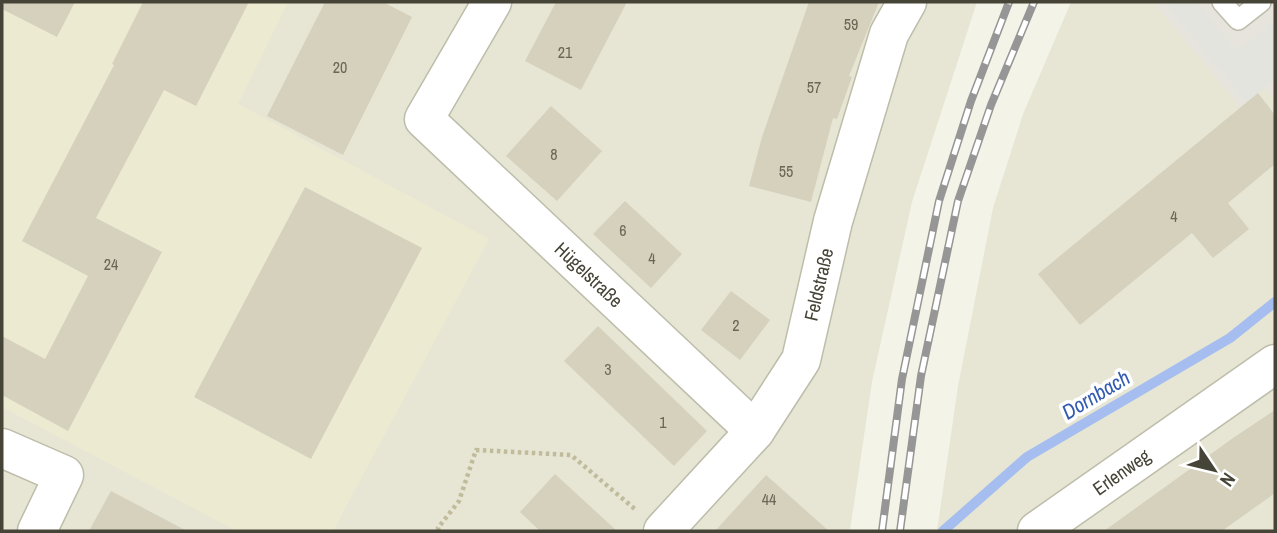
<svg xmlns="http://www.w3.org/2000/svg" width="1277" height="533" viewBox="0 0 1277 533" font-family="'Archivo Narrow',sans-serif">
	<rect width="100%" height="100%" fill="#f3f3e7"/>
	<path fill="#e7e6d5" d="M2 2H977L912 202 872 382 850 531H2Z
		M1071 2H1275V531H937L958 386 993 208 1023 114Z"/>
	<path fill="#e6e4dc" d="M1153 2H1275V100L1265 87 1241 108Z"/>
	<path fill="#ecebd1" d="M2 2H288L238 104 489 239 333 531H237L2 407Z"/>
	<path fill="#e4e4df" d="M1164 2H1196L1237 51 1275 20V79L1247 103Z"/>
	<g fill="none" stroke-linecap="round" stroke-linejoin="round">
		<path stroke="#a5bdef" stroke-width="10" d="M943 531 1027 457 1230 338 1275 302"/>
	</g>
	<path fill="#d5d1bd" d="M2 2H75L57 37 2 9Z
		M143 2H249L196 106 164 90 96 218 162 252 68 431 2 395V336L45 359 88 276 22 241 114 65 112 64Z
		M325 2H383L412 17 343 155 267 116Z
		M556 2H627L581 90 525 61Z
		M809 2H879L849 76 852 77 837 119 833 118 811 202 749 186 762 137Z
		M1258 93 1275 115V164L1228 203 1249 229 1213 258 1192 233 1080 325 1038 274Z
		M551 106 602 151 557 201 506 156Z
		M305 187 422 248 311 459 194 397Z
		M625 201 682 254 651 288 593 234Z
		M731 291 770 320 740 360 701 330Z
		M598 326 707 431 674 466 564 361Z
		M1275 410V493L1222 531H1104L1233 438Z
		M555 474 617 531H540L520 512Z
		M766 475 829 531H715Z
		M111 491 187 531H89Z"/>
	<g fill="none" stroke-linecap="round" stroke-linejoin="round">
		<defs>
			<path id="service" d="M1222 2 1238 20 1261 2"/>
			<g id="minor">
				<path id="s1" d="M492 2 424 119 755 431"/>
				<path d="M2 448 64 475 37 531"/>
				<path id="s2" d="M663 531 755 431 801 360 833 221 889 34 907 2"/>
				<path id="s3" d="M1037 531 1275 364"/>
			</g>
		</defs>
		<use href="#service" stroke="#bebdaa" stroke-width="22"/>
		<use href="#minor" stroke="#bebdaa" stroke-width="41"/>
		<path stroke="#c0bc9b" stroke-width="4.5" stroke-dasharray="3.5 3.5" stroke-linecap="butt" d="M439 531 438 528 459 501 476 450 571 455 636 510"/>
		<use href="#service" stroke="#fff" stroke-width="19"/>
		<use href="#minor" stroke="#fff" stroke-width="38"/>
		<defs>
			<path id="rail" d="M882 531 902 379 939 201 971 101 1009 2
				M900 531 921 376 958 201 991 105 1034 2"/>
		</defs>
		<use href="#rail" stroke="#969696" stroke-width="8"/>
		<use href="#rail" stroke="#fff" stroke-width="5" stroke-dasharray="16" stroke-linecap="butt"/>
	</g>
	<g text-anchor="middle" stroke-width="7" stroke-linejoin="round" paint-order="stroke">
		<g font-size="16" fill="#6a6758">
			<text x="851" y="30">59</text>
			<text x="565" y="58">21</text>
			<text x="340" y="73">20</text>
			<text x="814" y="93">57</text>
			<text x="554" y="160">8</text>
			<text x="786" y="177">55</text>
			<text x="1174" y="222">4</text>
			<text x="623" y="236">6</text>
			<text x="652" y="264">4</text>
			<text x="111" y="270">24</text>
			<text x="736" y="331">2</text>
			<text x="608" y="375">3</text>
			<text x="663" y="428">1</text>
			<text x="769" y="505">44</text>
		</g>
		<g font-size="19" fill="#464436" stroke="#fff">
			<text dy="7" stroke="none"><textPath href="#s1" startOffset="362">Hügelstraße</textPath></text>
			<text dy="7" stroke="none"><textPath href="#s2" startOffset="298">Feldstraße</textPath></text>
			<text dy="7" stroke="none"><textPath href="#s3" startOffset="103">Erlenweg</textPath></text>
		</g>
		<g font-size="21" font-style="italic" fill="#315ab0" stroke="#fff">
			<text transform="translate(1096 395) rotate(-31)" y="7">Dornbach</text>
		</g>
	</g>
	<rect width="1277" height="533" fill="none" stroke="#464436" stroke-width="7"/>
	<g transform="translate(1214 470) rotate(125)" stroke="#ffffff" stroke-width="5" paint-order="stroke">
	<path d="M0-5L12 26L0 18L-12 26Z" fill="#464436"/>
	<text y="-10" font-size="19" font-weight="bold" text-anchor="middle" fill="#464436">N</text>
	</g>
</svg>
